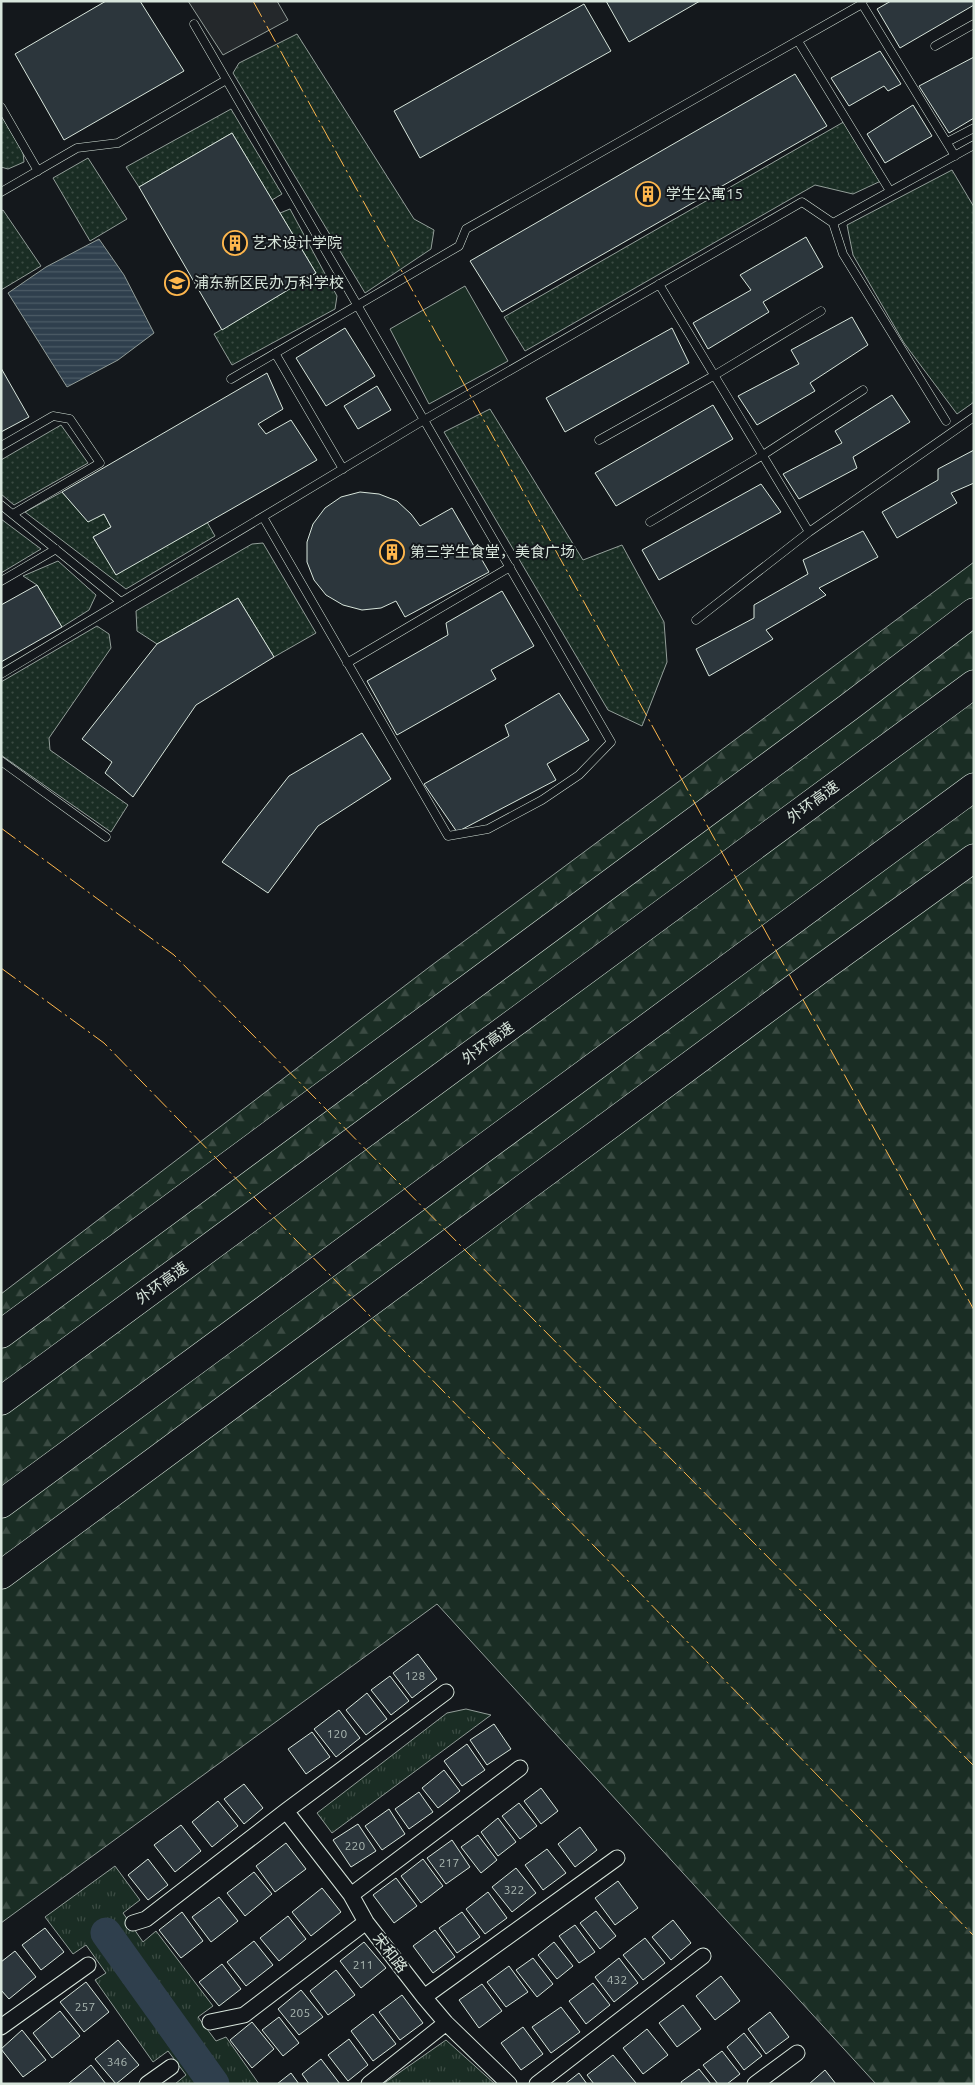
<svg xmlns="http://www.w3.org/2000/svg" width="975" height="2085" viewBox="0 0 975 2085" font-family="Ubuntu,'Noto Sans SC',sans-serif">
	<defs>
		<pattern id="grass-dots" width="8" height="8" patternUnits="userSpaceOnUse" patternTransform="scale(1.25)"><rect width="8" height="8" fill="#1a2d24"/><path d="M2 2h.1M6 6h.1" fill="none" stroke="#3b4b43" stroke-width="1.8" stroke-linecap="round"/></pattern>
		<pattern id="forest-firs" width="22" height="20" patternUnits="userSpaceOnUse" patternTransform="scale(1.25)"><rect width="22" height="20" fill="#1a2d24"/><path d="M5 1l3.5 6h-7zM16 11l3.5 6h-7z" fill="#3b4b43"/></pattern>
		<pattern id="park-tufts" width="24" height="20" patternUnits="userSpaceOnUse" patternTransform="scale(1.25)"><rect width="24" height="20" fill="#1a2d24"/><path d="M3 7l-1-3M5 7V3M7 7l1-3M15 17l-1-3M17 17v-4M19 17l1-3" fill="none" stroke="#3b4b43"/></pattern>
		<pattern id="water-rules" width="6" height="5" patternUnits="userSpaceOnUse" patternTransform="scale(1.25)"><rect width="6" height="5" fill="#2f3f4d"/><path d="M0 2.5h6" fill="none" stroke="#4c5b66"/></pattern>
	</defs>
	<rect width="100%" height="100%" fill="#14181c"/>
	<path fill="url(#grass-dots)" stroke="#939e99" d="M297 34 414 219 434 230 431 249 365 293 233 73 239 63Z
		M231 109 282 194 272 200 232 133 139 187 126 167Z
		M1 115 23 152 24 162 8 169 1 167Z
		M847 120 883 180 853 194 815 185 525 351 504 317Z
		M88 158 127 219 90 241 53 178Z
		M952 170 974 207V402L957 414 904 343 853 255 847 225Z
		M290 209 337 296 335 309 232 365 214 334 316 273 280 213Z
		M3 210 41 266 1 290V211Z
		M490 409 583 560 622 545 664 622 667 662 642 726 608 710 444 432Z
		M61 425 88 463 14 505 1 494V460Z
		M62 492 88 521 104 514 111 527 93 537 116 574 207 522 215 536 126 589 25 512Z
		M1 519 41 549 1 573Z
		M263 543 316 633 274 657 238 598 157 644 137 631 136 611 252 544Z
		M58 561 96 595 89 610 62 627 37 585 23 576Z
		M97 626 109 634 111 648 49 738 50 750 128 805 111 832 1 755V682Z"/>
	<path fill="url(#forest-firs)" stroke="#939e99" d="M974 562V2084H876L437 1604 1 1923V1294L432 965Z"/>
	<path fill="url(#park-tufts)" stroke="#939e99" d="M466 1709 491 1715 332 1833 317 1813 447 1713Z
		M115 1866 140 1900 123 1913 143 1942 156 1931 213 2006 198 2017 216 2041 226 2037 259 2084H175L186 2075 168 2051 153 2062 95 1980 106 1973 86 1945 73 1954 45 1917Z
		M446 2040 495 2084H383Z"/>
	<path fill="#1a2d24" stroke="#939e99" d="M465 286 508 361 429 404 390 329Z"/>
	<path fill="#24282b" stroke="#939e99" d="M188 1H277L288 20 223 55Z"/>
	<path fill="url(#water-rules)" stroke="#939e99" d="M99 239 124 275 154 333 118 360 67 387 8 293 46 267Z"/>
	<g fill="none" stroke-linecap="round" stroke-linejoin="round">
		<path stroke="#2f3f4d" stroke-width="31" d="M106 1933 214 2084"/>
	</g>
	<path fill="#2c363c" stroke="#d8e6dc" d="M106 1H140L184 71 64 140 15 54Z
		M606 1H700L629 42Z
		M891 1H974V5L900 48 877 9Z
		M584 4 611 51 420 158 394 111Z
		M880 51 901 84 888 91 884 86 849 106 831 78Z
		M974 57V118L949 133 919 86Z
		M795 74 827 126 502 312 470 261Z
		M913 105 932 136 885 163 867 134Z
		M232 133 316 273 222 330 139 187Z
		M806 237 823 267 763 302 769 312 708 349 693 323 751 290 740 275Z
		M852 317 868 345 810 383 815 391 757 425 738 396 799 364 791 350Z
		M345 328 375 376 326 406 296 358Z
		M672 328 689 363 565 432 546 398Z
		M1 368 29 417 1 432Z
		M267 373 283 409 258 424 266 434 291 420 317 460 116 575 93 537 111 527 104 514 88 522 62 492Z
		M377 386 391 410 358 429 344 406Z
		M892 395 910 422 853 457 857 468 799 499 783 474 842 443 835 431Z
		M713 405 733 439 616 506 595 473Z
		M974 450V483L951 493 957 503 897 538 882 512 938 480V469Z
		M761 484 781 512 659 580 642 550Z
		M360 492 379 494 397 501 411 514 420 526 452 508 489 572 405 617 396 601 381 608 362 610 343 605 326 595 314 580 307 562V542L313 524 325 508 341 497Z
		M863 531 878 557 819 588 826 595 766 630 773 639 709 676 696 649 754 618V605L808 574 803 560Z
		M37 585 62 627 1 662V605Z
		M502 591 534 646 491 670 496 679 397 735 367 681 448 635 446 623Z
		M238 598 274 657 196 705 133 797 105 773 112 762 82 739 157 644Z
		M559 693 589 740 547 764 556 780 457 832 424 784 509 736 505 725Z
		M362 733 391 779 318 826 268 893 222 862 289 776Z
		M418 1654 437 1679 412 1698 393 1673Z
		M390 1676 409 1701 391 1715 371 1690Z
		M367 1693 387 1719 366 1735 346 1710Z
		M339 1710 360 1738 336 1757 314 1729Z
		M494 1724 511 1749 487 1765 470 1740Z
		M312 1732 330 1757 306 1774 288 1749Z
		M467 1744 485 1770 462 1786 444 1761Z
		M444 1770 460 1791 438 1808 422 1788Z
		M244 1784 263 1808 244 1824 224 1799Z
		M541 1788 558 1811 541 1824 524 1801Z
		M419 1792 433 1812 409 1829 395 1809Z
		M218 1801 238 1826 212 1847 192 1822Z
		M519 1803 537 1826 520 1839 502 1816Z
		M389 1809 405 1834 382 1850 365 1826Z
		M498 1818 516 1842 498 1856 481 1832Z
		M358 1824 376 1851 351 1867 333 1840Z
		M181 1825 201 1851 175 1872 154 1845Z
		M580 1827 597 1850 575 1867 558 1844Z
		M478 1835 497 1860 481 1873 461 1847Z
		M452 1840 470 1867 446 1884 427 1858Z
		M286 1843 306 1869 275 1892 256 1866Z
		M547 1849 566 1873 543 1890 525 1865Z
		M148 1859 168 1885 148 1900 128 1875Z
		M423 1859 443 1886 421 1903 401 1876Z
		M516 1868 536 1893 512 1912 492 1887Z
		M254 1872 272 1894 245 1916 227 1893Z
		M396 1878 417 1906 394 1923 373 1895Z
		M618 1881 638 1908 615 1925 595 1898Z
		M322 1888 341 1912 311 1936 292 1912Z
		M488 1892 507 1918 485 1934 466 1909Z
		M219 1897 238 1921 211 1942 192 1917Z
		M596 1911 616 1936 600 1949 580 1923Z
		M182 1912 203 1941 181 1958 159 1930Z
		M462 1912 480 1937 457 1953 439 1928Z
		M288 1916 306 1939 279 1961 260 1938Z
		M673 1920 691 1943 671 1960 652 1937Z
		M575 1925 595 1952 579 1963 559 1936Z
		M45 1928 64 1952 41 1970 22 1945Z
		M435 1930 455 1957 433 1973 413 1946Z
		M645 1938 665 1963 643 1980 623 1955Z
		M254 1941 273 1965 246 1986 227 1962Z
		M364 1942 386 1968 361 1988 340 1961Z
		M554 1942 573 1966 557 1979 538 1955Z
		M15 1951 36 1977 9 1999 1 1990V1962Z
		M533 1958 553 1984 537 1997 516 1970Z
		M619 1958 638 1983 614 2002 595 1977Z
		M222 1964 241 1989 219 2006 199 1982Z
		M509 1966 528 1992 506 2007 487 1982Z
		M336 1970 355 1995 328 2015 310 1991Z
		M721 1976 740 2001 715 2020 696 1996Z
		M86 1982 109 2012 84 2032 60 2002Z
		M593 1983 610 2005 586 2024 569 2001Z
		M482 1984 502 2011 479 2028 459 2000Z
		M301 1990 323 2017 299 2035 278 2009Z
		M402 1995 423 2023 400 2040 379 2012Z
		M683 2005 701 2029 677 2047 659 2023Z
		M561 2007 580 2032 551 2053 532 2027Z
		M60 2011 80 2036 52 2058 33 2033Z
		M770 2012 789 2037 766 2054 748 2029Z
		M373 2014 396 2044 373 2061 351 2031Z
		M279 2017 299 2043 283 2056 262 2030Z
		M252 2022 274 2049 252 2068 230 2040Z
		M523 2027 543 2054 521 2070 501 2043Z
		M647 2029 668 2055 643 2074 623 2048Z
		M22 2030 46 2060 23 2077 1 2049Z
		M744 2033 762 2056 744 2070 727 2047Z
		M349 2039 368 2065 348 2081 328 2055Z
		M118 2040 139 2065 116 2084 95 2059Z
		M722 2051 740 2074 727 2084H718L703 2065Z
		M613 2055 636 2083 635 2084H594L587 2075Z
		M321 2059 340 2084H309L302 2074Z
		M91 2065 106 2084H69V2083Z
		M699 2069 711 2084H682L681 2082Z
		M825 2070 836 2084H809Z
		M291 2073 299 2084H277Z
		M579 2073 587 2084H565Z"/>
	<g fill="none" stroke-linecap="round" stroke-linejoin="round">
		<defs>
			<path id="service" d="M862 4 955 156
				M194 24 611 742 579 775 542 800 488 829 448 836 263 517
				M798 41 890 191
				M935 46 974 24
				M1 107 38 171
				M947 142 974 128
				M1 192 77 148 118 143 226 80
				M833 223 843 254 946 421
				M659 284 809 532
				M275 353 343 469
				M231 379 459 246 466 229 862 4 863 1
				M599 440 715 375 821 311
				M1 446 53 416 70 419 100 463 13 514
				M1 505 121 602
				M650 522 763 455 863 390
				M1 581 56 549
				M696 620 809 532 974 417
				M347 663 510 567
				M1 674 424 420 802 202 833 223 974 145
				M1 761 106 837"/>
			<path id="minor" d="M286 1811 351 1895 366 1922 424 1997 446 2023 509 2084
				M351 1895 520 1768
				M133 1923 146 1919 286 1811 446 1692
				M424 1997 617 1858
				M210 2022 244 2015 366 1922
				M1 2027 88 1965
				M147 2084 171 2067
				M369 2084 446 2023
				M537 2084 703 1956
				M755 2084 797 2053"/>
			<path id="motorway" d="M1 1334 849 707 974 612
				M1 1401 974 684
				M1 1504 974 787
				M1 1575 819 970 974 858"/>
		</defs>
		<use href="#service" stroke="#d8e6dc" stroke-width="9"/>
		<use href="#minor" stroke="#d8e6dc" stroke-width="17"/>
		<use href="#motorway" stroke="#d8e6dc" stroke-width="29"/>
		<use href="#service" stroke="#14181c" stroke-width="8"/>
		<use href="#minor" stroke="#14181c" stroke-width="15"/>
		<use href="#motorway" stroke="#14181c" stroke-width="28"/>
		<path stroke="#ffb74d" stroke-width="1" stroke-dasharray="18 4 2.5 4" stroke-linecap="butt" d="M253 1 974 1310
			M1 828 174 955 974 1766
			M1 968 104 1043 974 1936"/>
	</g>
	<defs>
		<symbol id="building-ring" viewBox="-11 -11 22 22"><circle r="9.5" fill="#14181c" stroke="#ffb74d" stroke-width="1.5"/><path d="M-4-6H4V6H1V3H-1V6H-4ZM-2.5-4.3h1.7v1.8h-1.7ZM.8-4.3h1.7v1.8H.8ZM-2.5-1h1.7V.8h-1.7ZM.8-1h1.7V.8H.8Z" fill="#ffb74d"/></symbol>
		<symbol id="school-ring" viewBox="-11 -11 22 22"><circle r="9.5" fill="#14181c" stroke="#ffb74d" stroke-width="1.5"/><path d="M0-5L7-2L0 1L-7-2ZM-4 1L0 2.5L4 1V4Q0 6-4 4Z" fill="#ffb74d"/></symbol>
	</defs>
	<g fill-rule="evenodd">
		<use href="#building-ring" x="634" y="180" width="28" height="28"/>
		<use href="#building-ring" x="221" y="229" width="28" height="28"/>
		<use href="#school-ring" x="163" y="269" width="28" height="28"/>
		<use href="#building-ring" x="378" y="538" width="28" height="28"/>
	</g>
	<g text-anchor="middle" stroke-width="4" stroke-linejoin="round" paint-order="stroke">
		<g font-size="12" fill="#adbab4">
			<text x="415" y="1680">128</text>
			<text x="337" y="1738">120</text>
			<text x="355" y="1850">220</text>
			<text x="449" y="1867">217</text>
			<text x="514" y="1894">322</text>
			<text x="363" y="1969">211</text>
			<text x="617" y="1984">432</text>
			<text x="85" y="2011">257</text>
			<text x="300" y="2017">205</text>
			<text x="117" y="2066">346</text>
		</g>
		<g font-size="15" fill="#d8e6dc" stroke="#14181c" text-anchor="start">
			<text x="666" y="199">学生公寓15</text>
			<text x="252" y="248">艺术设计学院</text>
			<text x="194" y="288">浦东新区民办万科学校</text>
			<text x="410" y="557">第三学生食堂，美食广场</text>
		</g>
		<g font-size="15" fill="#d8e6dc" stroke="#14181c">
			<text transform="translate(813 802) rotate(-36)" y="5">外环高速</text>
			<text transform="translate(488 1043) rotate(-36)" y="5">外环高速</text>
			<text transform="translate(162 1283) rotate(-36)" y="5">外环高速</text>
			<text transform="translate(390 1953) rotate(52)" y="5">宋和路</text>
		</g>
	</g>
	<rect width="975" height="2085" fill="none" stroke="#d8e6dc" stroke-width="5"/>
</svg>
